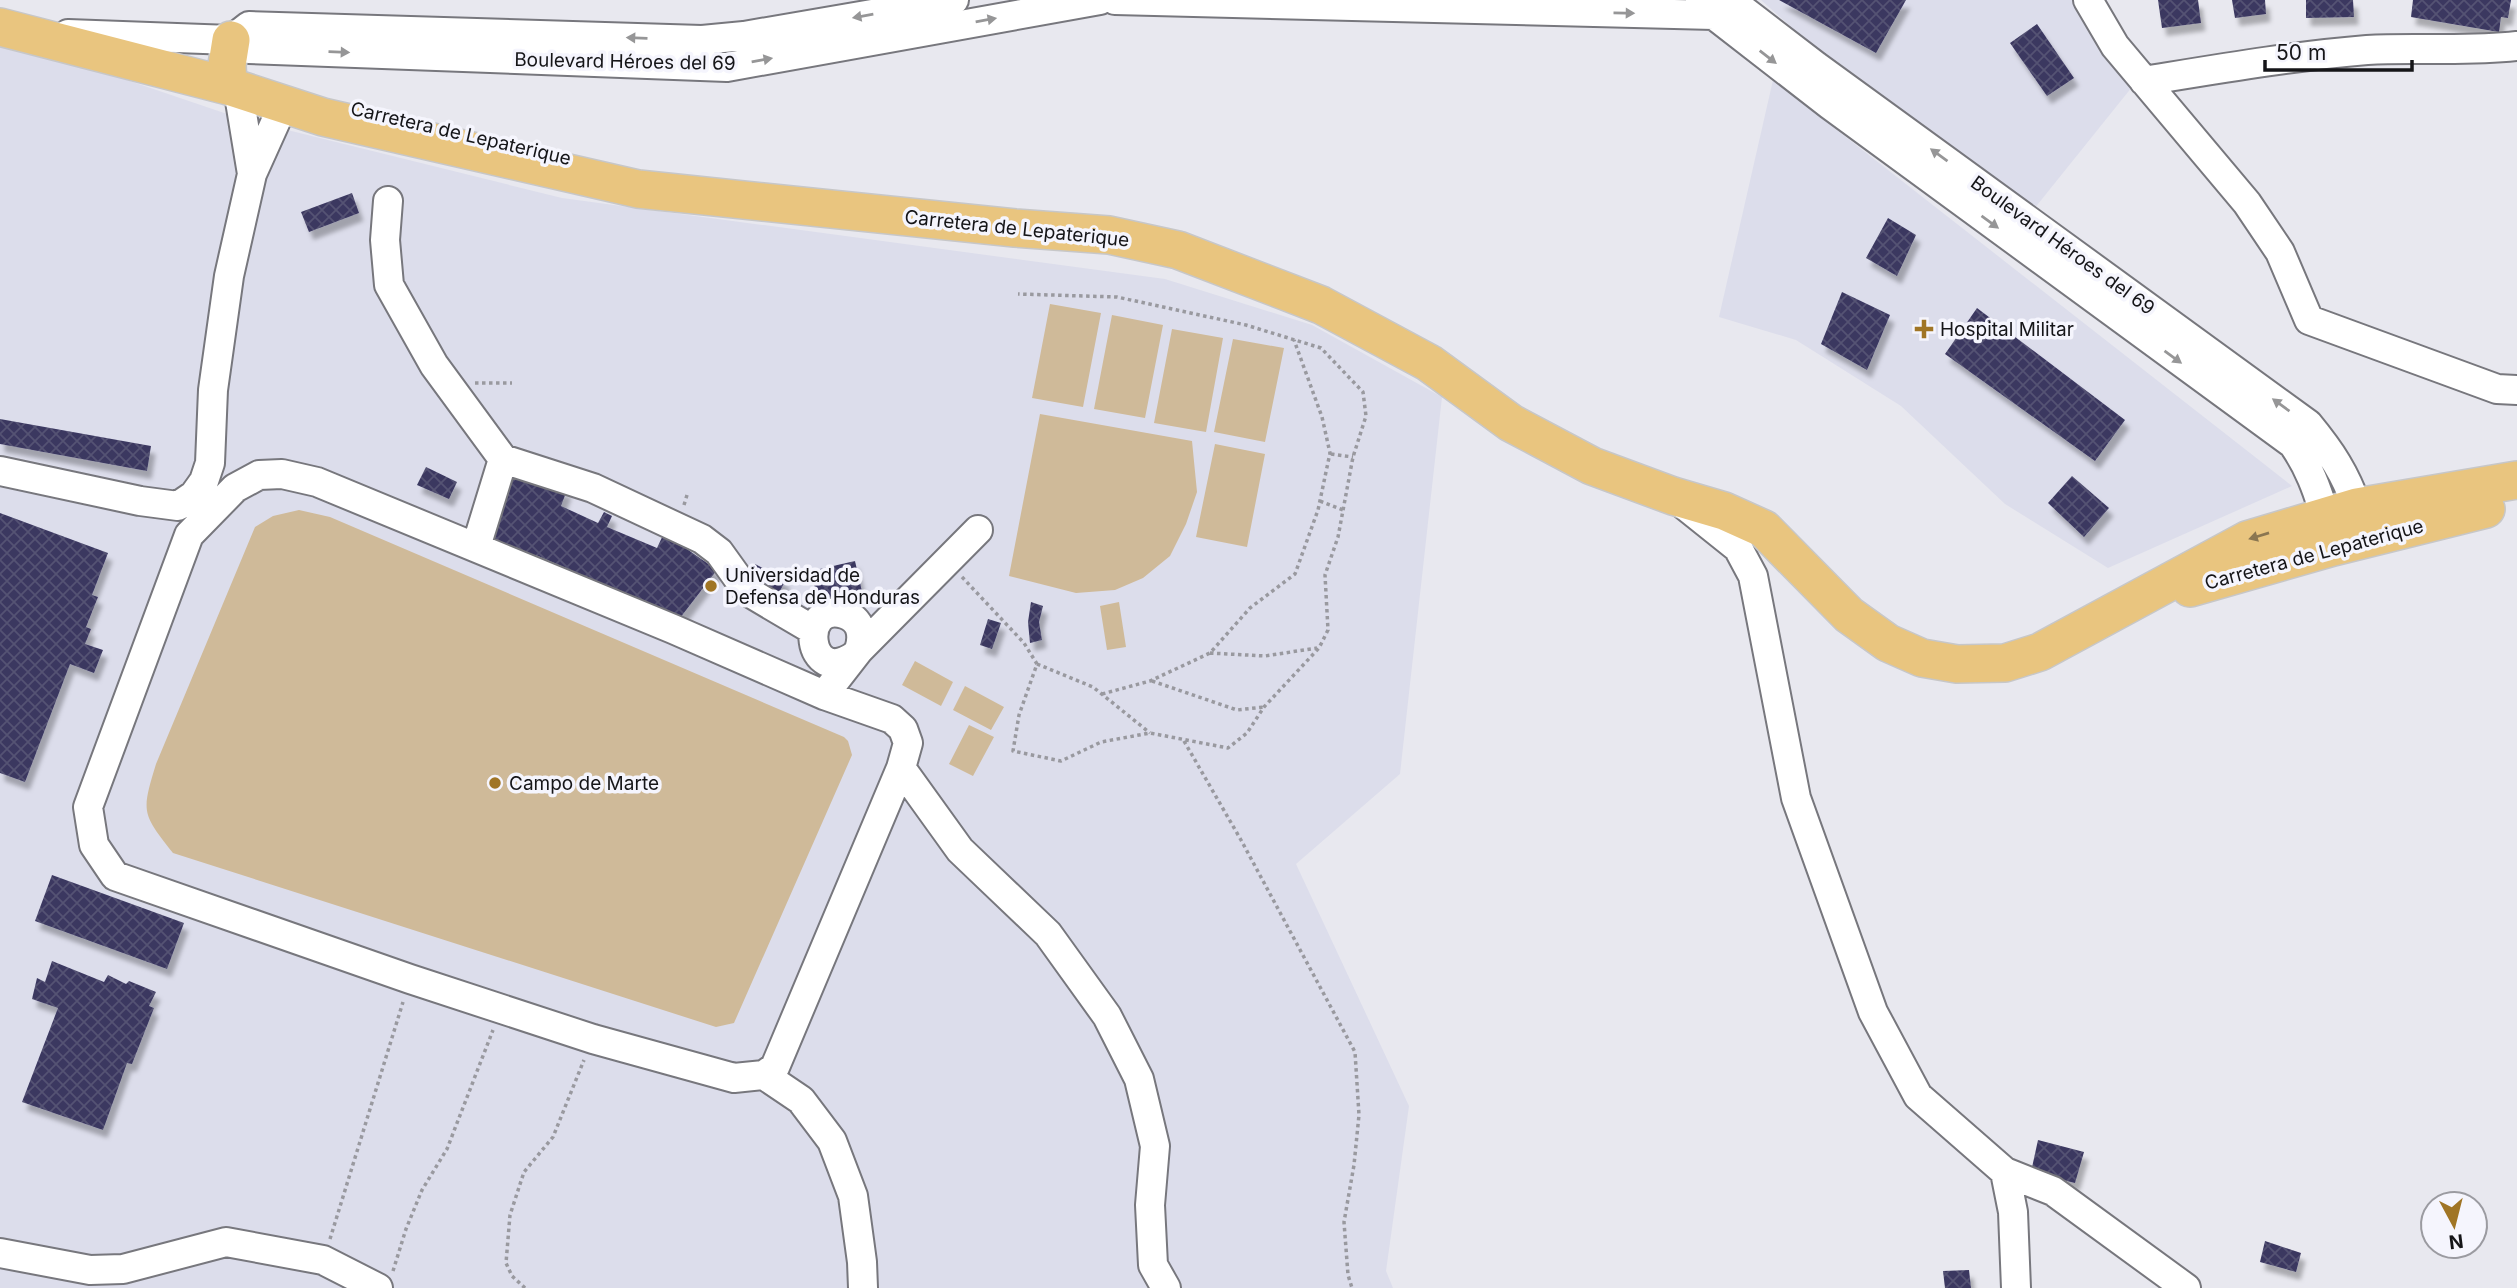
<svg xmlns="http://www.w3.org/2000/svg" width="2517" height="1288" viewBox="0 0 2517 1288" font-family="Inter,sans-serif">
	<defs>
		<pattern id="building-cross-hatch" width="8" height="8" patternUnits="userSpaceOnUse" patternTransform="scale(1.75)"><rect width="8" height="8" fill="#3b3861"/><path d="M0 0l8 8M0 8l8-8" fill="none" stroke="#545273"/></pattern>
		<filter id="shadow"><feDropShadow dx="4.5" dy="8" stdDeviation="2" flood-color="#0004"/></filter>
	</defs>
	<rect width="100%" height="100%" fill="#e8e8ef"/>
	<path fill="#dcddeb" d="M1761 0H2076L2132 87 2034 209 1838 69Z
		M0 37 239 118 562 198 1165 279 1312 325 1442 397 1400 774 1296 864 1409 1106 1386 1271 1393 1288H0Z
		M1773 80 2292 486 2108 568 2005 504 1901 406 1796 340 1719 317Z"/>
	<path fill="#cfba99" d="M1050 304 1101 313 1083 407 1032 398Z
		M1112 315 1163 325 1145 418 1094 409Z
		M1172 329 1223 338 1206 432 1154 423Z
		M1233 339 1284 348 1265 442 1214 432Z
		M1040 414 1192 441 1197 492 1186 524 1170 556 1143 578 1115 590 1076 593 1009 576Z
		M1215 444 1265 454 1247 547 1196 537Z
		M299 510 330 517 844 737 848 741 852 755 734 1023 716 1027 173 853C142 813 141 813 156 764L255 527 273 516Z
		M1119 602 1126 647 1107 650 1100 606Z
		M915 661 953 682 941 706 902 685Z
		M965 686 1004 707 991 730 953 710Z
		M969 725 994 737 973 776 949 764Z"/>
	<path fill="url(#building-cross-hatch)" filter="url(#shadow)" d="M1779 0H1906L1876 53Z
		M2158 0H2198L2201 23 2162 28Z
		M2232 0H2265L2266 14 2235 18Z
		M2306 0H2353L2354 17 2306 18Z
		M2413 0H2511L2508 18 2501 17 2499 32 2411 17Z
		M2037 24 2074 78 2047 96 2010 43Z
		M352 193 359 213 309 232 301 212Z
		M1888 218 1916 235 1897 276 1866 258Z
		M1842 292 1890 315 1867 370 1821 344Z
		M1977 308 2125 420 2095 461 1945 354Z
		M0 419 151 446 147 471 0 444Z
		M426 467 457 482 449 499 417 485Z
		M508 475 567 490 561 506 598 523 604 512 612 516 607 527 657 548 664 533 717 570 673 627 640 600 538 556 491 546Z
		M2072 476 2109 508 2084 537 2048 503Z
		M0 513 108 553 92 595 98 597 86 627 91 629 85 644 103 650 94 673 70 664 25 782 0 773Z
		M855 561 863 596 819 606 811 571Z
		M755 564 786 580 777 596 747 580Z
		M1031 602 1043 606 1039 622 1042 640 1030 643 1028 622Z
		M988 619 1001 623 992 649 980 645Z
		M52 875 184 923 167 969 35 921Z
		M52 961 104 982 108 975 126 984 129 981 156 992 149 1006 154 1008 132 1064 127 1063 103 1130 22 1102 58 1008 32 999 37 978 45 982Z
		M2038 1140 2084 1152 2075 1183 2031 1172Z
		M2265 1241 2301 1253 2296 1272 2260 1262Z
		M1969 1270 1971 1288H1945L1943 1271Z"/>
	<g fill="none" stroke-linecap="round" stroke-linejoin="round">
		<defs>
			<path id="minor" d="M1115 0 1714 15 1724 12
				M1700 0 1714 15 1830 105 2293 444C2309 467 2317 489 2325 516
				M1730 0 1816 66 2308 424C2331 452 2345 473 2357 507
				M2088 0 2115 46 2247 203 2280 252 2309 320 2497 389 2517 390
				M68 34 231 40 249 49 727 67 1100 0
				M231 40 249 26 702 40 744 36 954 0
				M2144 81C2218 69 2293 56 2367 50 2417 47 2467 52 2517 46
				M238 89 252 174
				M388 201 385 240 389 285 434 365 503 459 476 547
				M503 459 593 488 702 539 719 552 747 591 813 630
				M0 471 140 501 178 506 194 495 204 481 210 463 213 390 229 276 252 174 284 103
				M282 474 317 482 673 629 824 695 892 719 903 729 908 743 901 768 775 1067 764 1075 734 1078 593 1039 410 979 115 876 94 845 88 807 189 535 235 488 259 475Z
				M1678 500 1738 548 1753 576 1796 798 1873 1012 1918 1096 2005 1172 2013 1212 2016 1288
				M854 656C806 688 798 600 844 614 861 619 864 635 859 650
				M824 695 859 650 978 530
				M901 768 960 850 1048 934 1107 1016 1139 1079 1155 1146 1150 1205 1153 1265 1166 1288
				M764 1075 801 1100 832 1141 853 1196 862 1262 863 1288
				M2005 1172 2053 1191 2186 1288
				M0 1253 90 1270 123 1269 226 1242 323 1260 378 1288"/>
			<path id="major" d="M0 27 228 86 323 117 638 189 1015 228 1109 235 1178 250 1321 305 1429 363 1511 423 1592 466 1673 496 1724 511 1764 529 1849 615 1888 643 1922 658 1957 664 2005 663 2040 652 2247 540 2357 507 2517 480
				M228 86 227 65 231 40
				M2190 588 2333 547 2486 509"/>
		</defs>
		<use href="#minor" stroke="#77777d" stroke-width="32"/>
		<use href="#major" stroke="#c7c7c8" stroke-width="40"/>
		<path stroke="#99999f" stroke-width="3.5" stroke-dasharray="3.5 3.5" stroke-linecap="butt" d="M475 383H512
			M1331 454 1353 457
			M1320 501 1343 510
			M684 505 687 495
			M962 577 1024 643 1037 664 1019 715 1013 751 1061 761 1101 742 1150 733 1228 748 1247 733 1264 707 1319 648 1328 630 1325 575 1338 537 1353 457 1366 416 1363 392 1321 348 1246 325 1117 297 1018 294
			M1210 653 1265 656 1317 648
			M1037 664 1093 687 1150 733
			M1152 681 1237 710 1264 707
			M1102 694 1150 681 1210 653 1250 608 1295 574 1318 510 1330 453 1322 417 1294 340
			M1184 741 1241 840 1355 1052 1359 1115 1354 1165 1344 1222 1348 1275 1352 1288
			M330 1239 403 1002
			M393 1271 406 1229 422 1190 447 1149 493 1030
			M525 1288 512 1276 506 1263 510 1215 524 1172 553 1137 584 1060"/>
		<use href="#minor" stroke="#fff" stroke-width="28"/>
		<use href="#major" stroke="#e9c57f" stroke-width="37"/>
	</g>
	<defs><path id="oneway-solid" d="M-6-.8H1V-3.2L6.5 0L1 3.2V.8H-6Z" transform="scale(1.75)"/></defs>
	<g fill="#969697">
		<use href="#oneway-solid" transform="translate(1624 13) rotate(1)"/>
		<use href="#oneway-solid" transform="translate(863 16) rotate(170)"/>
		<use href="#oneway-solid" transform="translate(986 20) rotate(-10)"/>
		<use href="#oneway-solid" transform="translate(637 38) rotate(-178)"/>
		<use href="#oneway-solid" transform="translate(339 52) rotate(2)"/>
		<use href="#oneway-solid" transform="translate(1768 57) rotate(38)"/>
		<use href="#oneway-solid" transform="translate(762 60) rotate(-10)"/>
		<use href="#oneway-solid" transform="translate(1939 155) rotate(-144)"/>
		<use href="#oneway-solid" transform="translate(1990 222) rotate(36)"/>
		<use href="#oneway-solid" transform="translate(2173 357) rotate(36)"/>
		<use href="#oneway-solid" transform="translate(2281 405) rotate(-144)"/>
	</g>
	<use fill="#8a7651" href="#oneway-solid" transform="translate(2259 536) rotate(163)"/>
	<g fill="#a07525" stroke="#f5f5fd" stroke-width="2.5">
		<path d="M1920.5 318.5h7v7h7v7h-7v7h-7v-7h-7v-7h7z"/>
		<circle cx="711" cy="586" r="7"/>
		<circle cx="495" cy="783" r="7"/>
	</g>
	<g text-anchor="middle" stroke-width="7" stroke-linejoin="round" paint-order="stroke">
		<g font-size="19" fill="#151518" stroke="#f5f5fd">
			<text transform="translate(625 61) rotate(1)" y="7">Boulevard Héroes del 69</text>
			<text transform="translate(461 133) rotate(13)" y="7">Carretera de Lepaterique</text>
			<text transform="translate(1017 228) rotate(6)" y="7">Carretera de Lepaterique</text>
			<text transform="translate(2063 245) rotate(36)" y="7">Boulevard Héroes del 69</text>
			<text transform="translate(2314 554) rotate(-15)" y="7">Carretera de Lepaterique</text>
		</g>
		<g font-size="19" fill="#151518" stroke="#f5f5fd" text-anchor="start">
			<text x="1940" y="336">Hospital Militar</text>
			<text x="725" y="582">Universidad de<tspan x="725" dy="22">Defensa de Honduras</tspan></text>
			<text x="509" y="790">Campo de Marte</text>
		</g>
	</g>
	<g transform="translate(2454 1225) rotate(173)"><circle r="33" fill="#f5f5fd" stroke="#9b9ba1" stroke-width="2"/>
	<path d="M0-5L12 26L0 18L-12 26Z" fill="#a07525"/>
	<text y="-10" font-size="19" font-weight="bold" text-anchor="middle" fill="#151518">N</text>
	</g>
	<path d="M2265 60v10h147v-10" fill="none" stroke="#151518" stroke-width="3.5"/>
	<text x="2276" y="60" font-size="21" fill="#151518" stroke="#f5f5fd" stroke-width="5" paint-order="stroke">50 m</text>
</svg>
